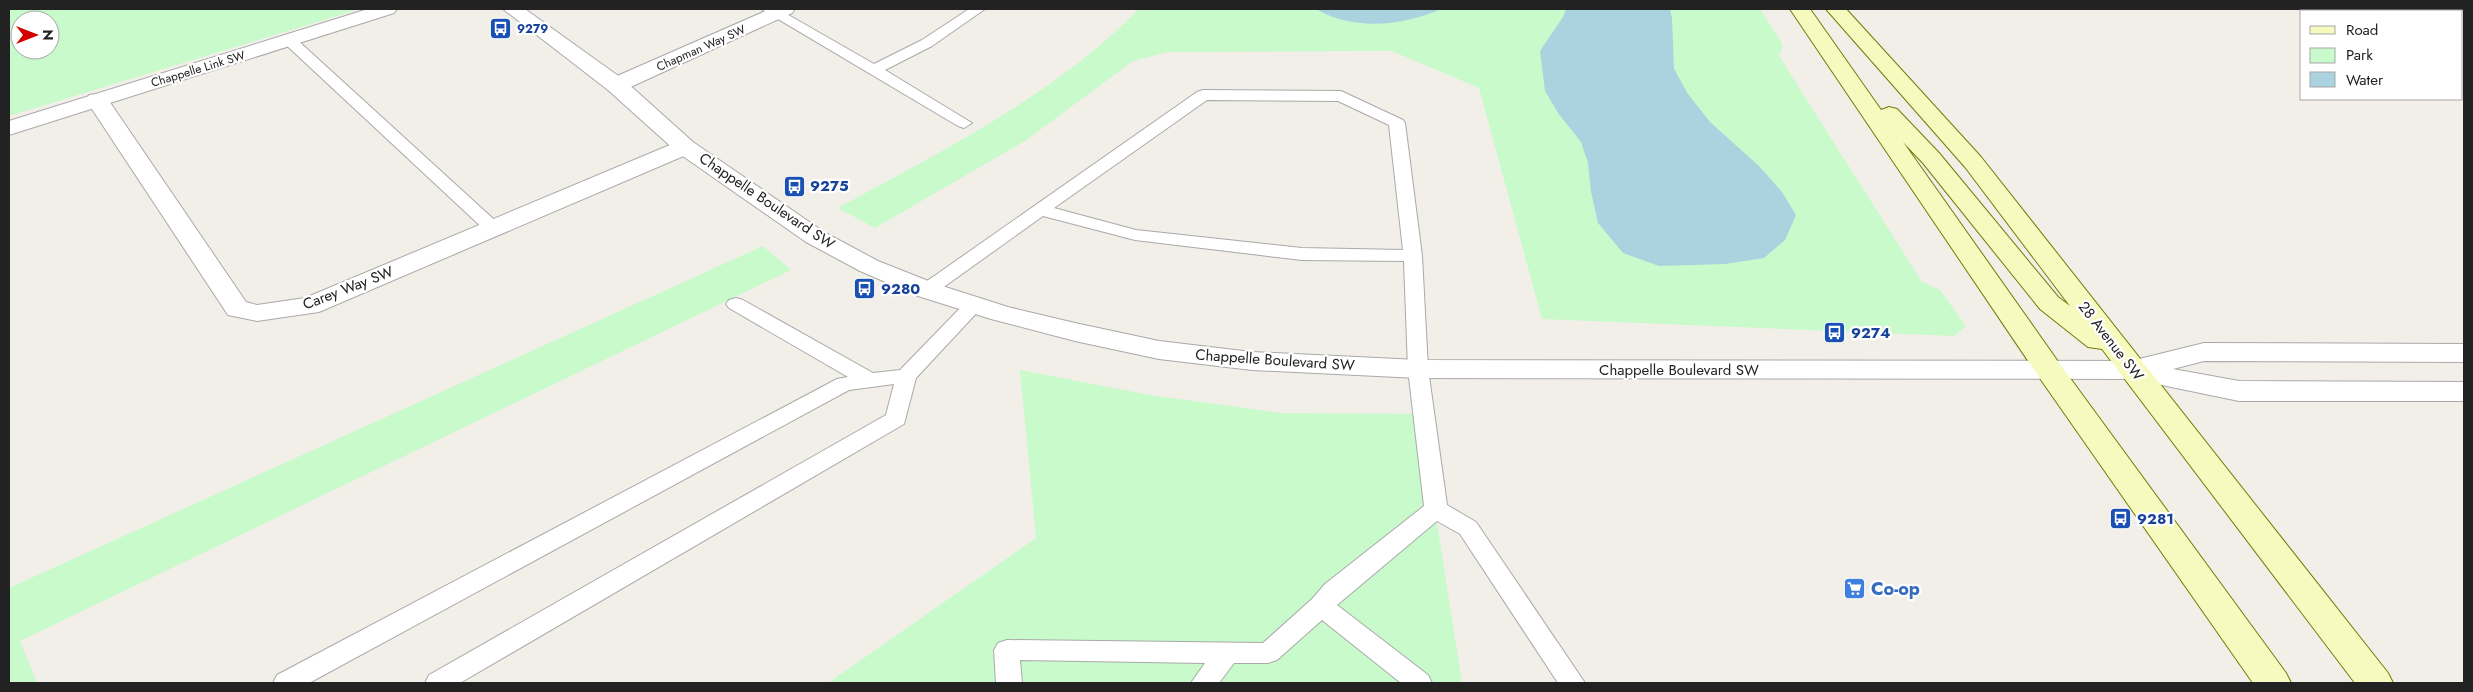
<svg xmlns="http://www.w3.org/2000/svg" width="2473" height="692" viewBox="0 0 2473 692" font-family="Jost,sans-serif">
	<rect width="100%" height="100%" fill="#f2efe9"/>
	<path fill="#c8facc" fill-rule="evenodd" d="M9 9H360L9 116ZM20 20H50V50H20Z
		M1139 9H1760L1783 45 1779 56 1922 282 1940 290 1966 326 1954 336 1542 319 1479 88 1392 51 1168 52 1133 61 1025 141 875 228 838 208C943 150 1055 95 1139 9Z
		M763 246 791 270 20 641 37 683H9V588Z
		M1020 370 1150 395 1281 413 1420 414 1462 683H828L1036 538Z"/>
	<path fill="#aad3df" d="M1316 9H1441C1403 26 1353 31 1316 9Z
		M1566 9H1670L1672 18 1674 69 1688 94 1710 122 1760 167 1782 192 1796 215 1785 240 1764 258 1725 264 1659 266 1623 253 1598 223 1591 192 1588 163 1581 142 1558 113 1545 91 1540 51 1563 17Z"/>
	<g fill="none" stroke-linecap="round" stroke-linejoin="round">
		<defs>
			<path id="service" d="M761 9H778L874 64 922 40 969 9H985L932 46 885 70 972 123 964 128 958 126Z
				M289 36 294 37 500 225 503 229 500 233H488L284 43 282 40Z
				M1203 90 1341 91 1403 120 1405 123 1422 256 1428 369 1447 505 1476 522 1585 683H1558L1460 534 1437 521 1337 605 1428 675 1432 683H1401L1322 620 1277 660 1268 663H1234L1219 683H1191L1205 663 1020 660 1022 683H996L994 650 998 643 1007 640 1263 643 1312 599 1325 584 1424 506 1408 369 1404 261 1302 260 1135 240 1043 216 934 294H920L917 290 920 286 1197 92ZM1207 100 1338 101 1389 125 1403 250 1302 248 1136 230 1054 208Z
				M736 298 743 300 873 373 900 370 967 301 974 299 981 301 984 305 916 378 904 424 460 683H425L429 675 886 415 894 384 849 390 309 683H273L277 675 837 379 848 377 729 308 726 304 729 300Z"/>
			<path id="minor" d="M770 9H795L792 13 624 90 616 91 608 90 605 85 608 80Z
				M97 94 105 95 246 302 257 305 305 298 677 142 685 140 693 142 696 147 693 152 319 312 257 321 228 315 86 100 89 95Z
				M2204 343 2464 344V362L2204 361 2173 369 2239 381 2464 382V401H2239L2123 377 2119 370 2123 363Z"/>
			<path id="tertiary" d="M368 9H397L394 13 9 135V121Z
				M503 9H525L624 80 693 142 824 232 878 261 936 284 1008 307 1075 323 1159 341 1252 352 1418 360 2133 361 2143 363 2147 370 2143 377 2133 379 1418 378 1252 370 1159 359 1075 341 991 319 918 296 860 271 806 242 677 152 608 90Z"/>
			<path id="secondary" d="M1790 9H1810L1881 110 1889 107 1897 109 1939 153 2058 297 2070 306 1965 167 1826 9H1846L1981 157 2388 673 2393 683H2355L2102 349 2088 347 2040 309 1923 163 1903 142 2059 363 2286 673 2291 683H2253L2039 377Z"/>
		</defs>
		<use href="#service" stroke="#a9a9a9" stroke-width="2"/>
		<use href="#minor" stroke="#a9a9a9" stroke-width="2"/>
		<use href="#tertiary" stroke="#a9a9a9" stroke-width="2"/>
		<use href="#secondary" stroke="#707d05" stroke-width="2"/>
		<use href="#service" fill="#fff" fill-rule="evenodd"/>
		<use href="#minor" fill="#fff" fill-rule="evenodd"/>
		<use href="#tertiary" fill="#fff" fill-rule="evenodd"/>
		<use href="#secondary" fill="#f7fabf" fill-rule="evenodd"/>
	</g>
	<defs>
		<symbol id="bus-square" viewBox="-11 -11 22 22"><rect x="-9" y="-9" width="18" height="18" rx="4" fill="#1a4fb4" stroke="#fff"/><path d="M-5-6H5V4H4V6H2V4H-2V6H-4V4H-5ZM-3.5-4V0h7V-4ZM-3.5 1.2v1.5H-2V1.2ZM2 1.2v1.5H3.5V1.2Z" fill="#fff"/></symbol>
		<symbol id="supermarket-square" viewBox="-11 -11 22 22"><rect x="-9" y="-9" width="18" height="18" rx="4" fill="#3f7fe0" stroke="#fff"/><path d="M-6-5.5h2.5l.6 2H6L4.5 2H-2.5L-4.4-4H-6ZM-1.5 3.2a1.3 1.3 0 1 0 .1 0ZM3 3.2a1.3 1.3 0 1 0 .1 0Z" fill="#fff"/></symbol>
	</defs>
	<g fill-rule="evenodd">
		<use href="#bus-square" x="488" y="16" width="25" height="25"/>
		<use href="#bus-square" x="782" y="174" width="25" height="25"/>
		<use href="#bus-square" x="852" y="276" width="25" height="25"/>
		<use href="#bus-square" x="1822" y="320" width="25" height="25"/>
		<use href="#bus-square" x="2108" y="506" width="25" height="25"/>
		<use href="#supermarket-square" x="1842" y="576" width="25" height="25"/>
	</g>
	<g text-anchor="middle" stroke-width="4.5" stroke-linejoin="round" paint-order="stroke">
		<g font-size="12" font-weight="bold" fill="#164399" stroke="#fff" text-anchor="start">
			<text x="517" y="33">9279</text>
		</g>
		<g font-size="12" fill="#222" stroke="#fff">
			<text transform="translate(701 48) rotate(-24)" y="4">Chapman Way SW</text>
			<text transform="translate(198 69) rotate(-17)" y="4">Chappelle Link SW</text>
		</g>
		<g font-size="15" font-weight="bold" fill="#164399" stroke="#fff" text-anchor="start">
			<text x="810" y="191">9275</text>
			<text x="881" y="294">9280</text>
			<text x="1851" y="338">9274</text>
			<text x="2137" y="524">9281</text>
		</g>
		<g font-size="15" fill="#222" stroke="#fff">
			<text transform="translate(767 201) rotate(34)" y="5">Chappelle Boulevard SW</text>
			<text transform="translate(348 288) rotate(-21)" y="5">Carey Way SW</text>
			<text transform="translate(2111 341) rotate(52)" y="5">28 Avenue SW</text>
			<text transform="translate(1275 360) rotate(4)" y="5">Chappelle Boulevard SW</text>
			<text x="1679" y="375">Chappelle Boulevard SW</text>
		</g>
		<g font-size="18" font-weight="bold" fill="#366cbe" stroke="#fff" text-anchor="start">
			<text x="1871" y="595">Co-op</text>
		</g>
	</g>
	<rect width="2473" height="692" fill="none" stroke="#222222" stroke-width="20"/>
	<rect x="2300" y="10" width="162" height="90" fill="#ffffff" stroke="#a7a7a7"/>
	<rect x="2310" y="26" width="25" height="8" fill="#f7fabf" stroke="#a7a7a7"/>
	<text x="2346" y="35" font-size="15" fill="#222222">Road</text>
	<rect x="2310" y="48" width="25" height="15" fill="#c8facc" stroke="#a7a7a7"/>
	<text x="2346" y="60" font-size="15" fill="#222222">Park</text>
	<rect x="2310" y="72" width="25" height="15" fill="#aad3df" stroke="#a7a7a7"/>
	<text x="2346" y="85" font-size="15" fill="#222222">Water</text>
	<g transform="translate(35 35) rotate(90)"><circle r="24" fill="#ffffff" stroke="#a7a7a7"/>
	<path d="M0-4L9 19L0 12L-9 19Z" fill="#d40000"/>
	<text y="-8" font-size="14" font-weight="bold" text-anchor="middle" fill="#222222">N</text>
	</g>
</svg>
